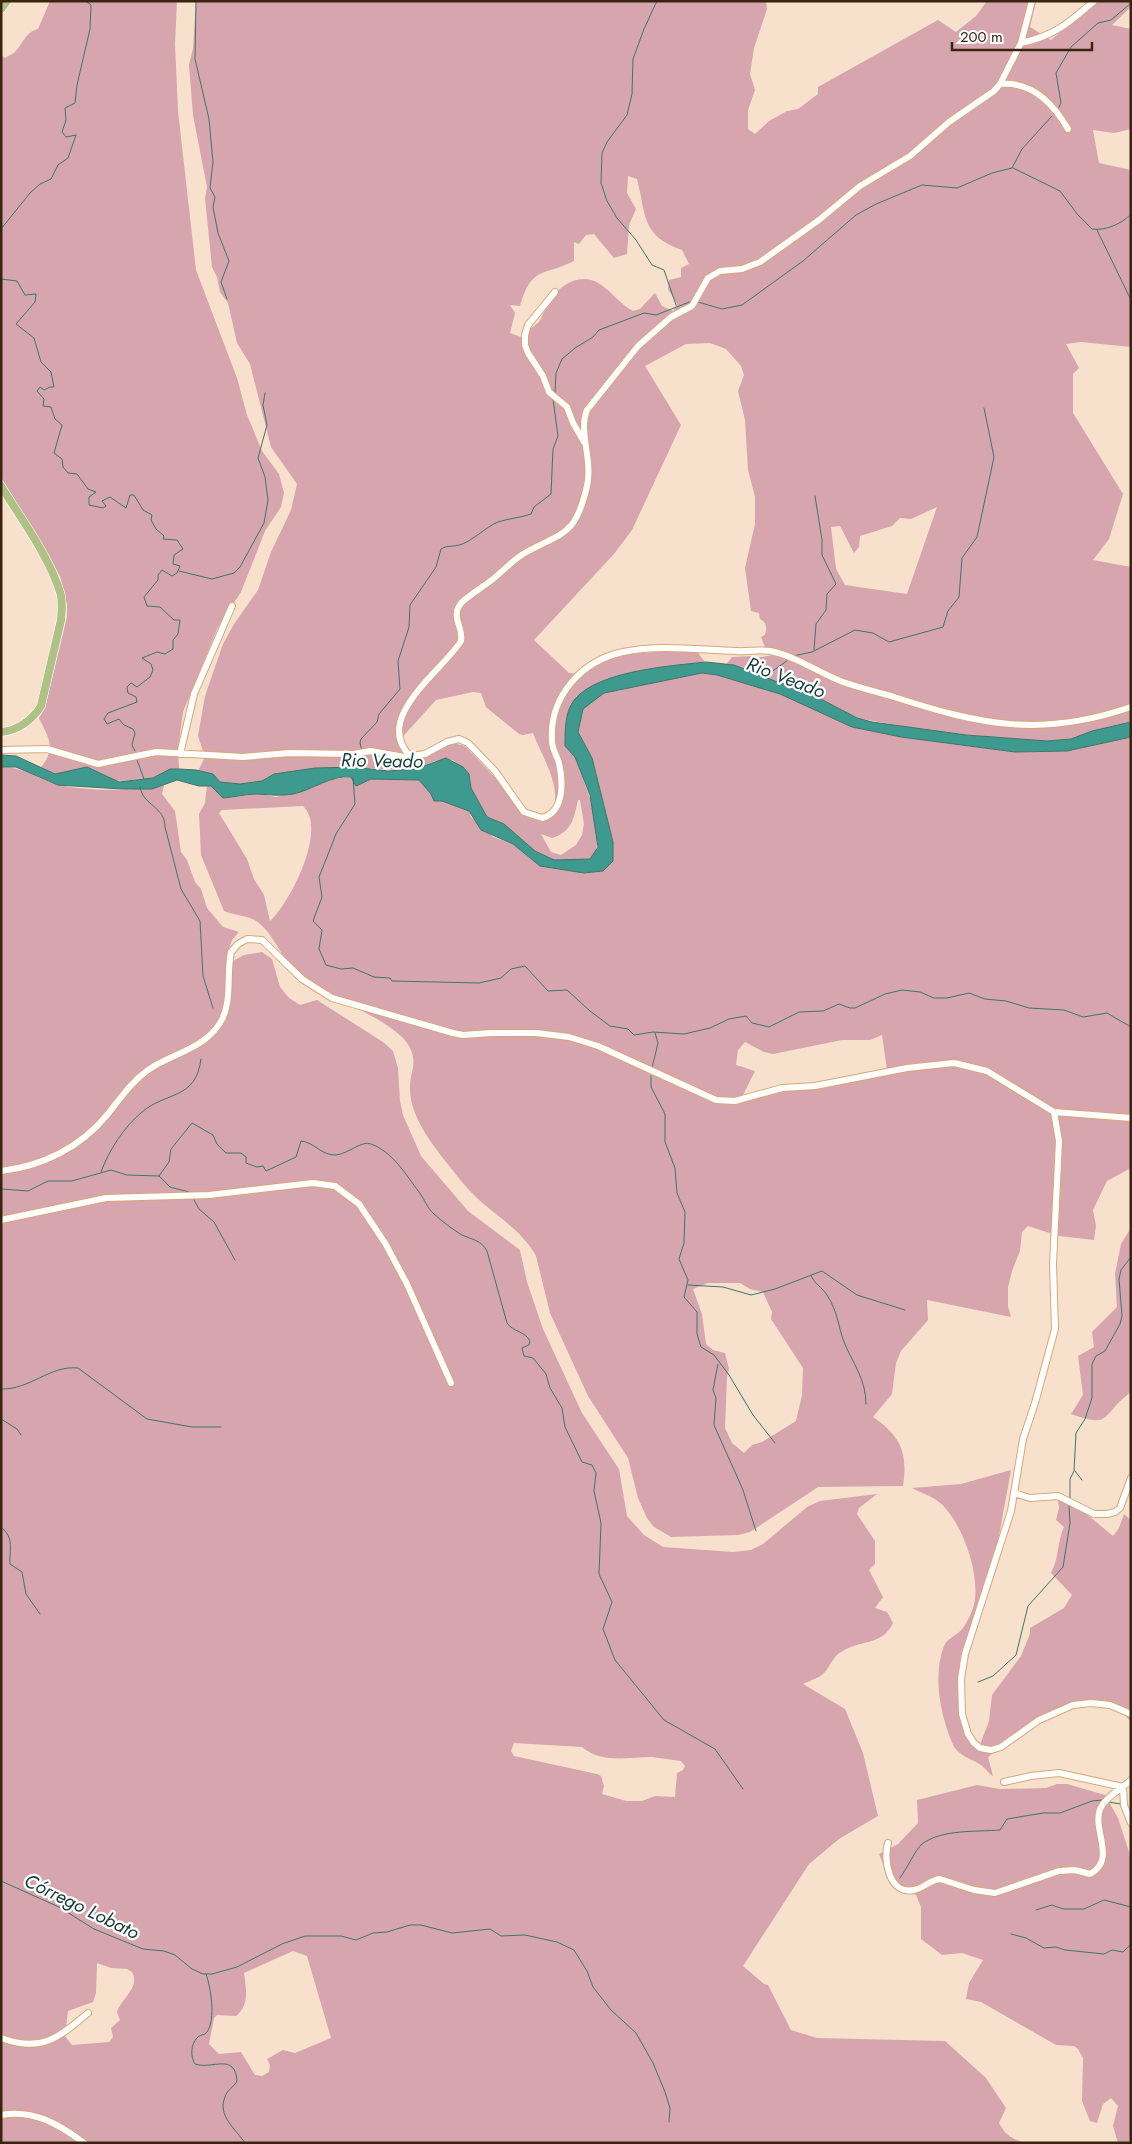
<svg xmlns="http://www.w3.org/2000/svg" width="1132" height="2144" viewBox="0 0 1132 2144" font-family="Jost,sans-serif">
	<rect width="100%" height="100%" fill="#f7e1cd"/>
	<path fill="#d6a5ae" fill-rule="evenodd" d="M50 1H177L175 44 178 111 196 270 237 378 247 415 262 451 279 474 284 493 281 507 265 531 241 592 218 627 183 712 178 749 179 769C169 769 164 774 154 778 149 779 143 778 138 779 113 783 110 781 87 767L55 774 41 767C57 748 48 737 39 718L45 708 67 617V605L60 576 1 477V55L5 58C8 56 13 54 15 52 24 43 24 33 38 29Z
		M196 1H766L767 9 754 48 750 74 755 90 748 110V129L755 134 769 121 787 111 798 109 818 94V87L938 20 956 32 976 16 987 1H1036L1030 27 1051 40 1095 1H1131V7L1112 25 1131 29V129L1114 133 1093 130 1099 163 1131 170V347L1081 342 1066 344 1079 368 1073 374V413L1123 494 1109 539 1093 560 1131 567V722L1092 731 1071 739 1047 741 966 735 907 727 857 718 794 685 780 683 734 665H726L732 657 754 656 756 658 773 655 765 647 761 637 765 635C767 627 767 623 760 619L759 613 751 611 745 568 755 524V497L748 470 745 420 738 391 744 375 741 366 726 349 710 343 686 344 645 366 681 425 632 530 614 554 534 640 569 673 579 674 605 661 629 654 695 649 705 662 648 669 582 692 569 708C571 724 571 743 576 758 583 783 609 834 592 858L585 860H554L535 851 502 823 487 817 471 788 468 774 453 760 435 761 416 769 398 770 353 767 315 768 274 774 262 781 240 784 220 782 213 774 198 771 205 757 198 736 205 696 223 644 234 624 258 590 271 552 291 510 297 484 271 447 250 364 237 343 228 303 220 292 217 277 212 267 205 198 207 187 193 115 189 65 193 48ZM628 176 637 179C646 214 641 236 682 250L689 264 681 268V277L669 280 668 289 677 304 673 311 662 306 655 293 640 309 633 311C620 304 612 292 600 284 580 271 560 285 548 302 544 308 543 318 538 323 531 329 527 329 521 337L510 333 515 313 510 305 520 306C532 266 541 277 574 261V242L579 244 586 235 594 234 614 258 627 254 629 225 636 209 627 193ZM937 507 907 594 845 585 836 569 831 527 840 526 854 553 859 547 860 536 892 526 900 518 911 519ZM473 692 481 693 486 707 519 734 523 735 533 733C542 757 560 782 554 809L537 818 519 808 499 782 466 747C449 738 431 750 415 757L398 742 436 700ZM578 800H580L584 824 582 835 576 845 561 855 551 852 541 834 552 838C572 832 574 818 578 800Z
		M702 673 717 675 780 694 852 727 901 737 1015 752 1067 751 1131 737V1168L1107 1181 1093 1210 1096 1226 1094 1240 1059 1236 1028 1226 1022 1232 1020 1251 1012 1271 1008 1287V1306L1011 1317 927 1300 928 1320 901 1351 896 1363 892 1394 873 1417C901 1436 908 1453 903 1486L818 1487 750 1532 738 1535 671 1537 654 1527 647 1518 638 1498 628 1458 588 1396 550 1313 536 1256C524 1234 504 1221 485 1205 474 1196 463 1184 454 1172 436 1149 411 1120 410 1090 409 1072 419 1064 409 1046 395 1020 326 997 301 977 282 962 277 938 259 923 250 915 235 916 224 911L201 855 199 814 205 803 207 785 211 786 224 798 259 794 276 797 312 788 326 780 351 777 356 786 371 779 420 780 431 794 469 811 471 817 493 837 513 844 540 866 584 873 603 871 613 842 592 758 578 732 583 708 604 693ZM303 806C328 829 290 903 270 921L264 895 254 879 247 859 219 813 222 810ZM882 1035 887 1070 812 1087 773 1090 750 1100 740 1101 755 1071 736 1065 738 1050 745 1042 764 1052 773 1054 842 1040H870ZM708 1283H740L750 1289 763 1292 772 1312 771 1319 803 1368 802 1395 796 1421 762 1442 752 1445 744 1453 732 1443 725 1428 727 1377 729 1369 725 1353 713 1350 706 1344 702 1314 693 1289Z
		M1 767C23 767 36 778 56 784 79 791 140 792 164 785L162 794 175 811 181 852 187 860 195 882 201 889 207 908 223 927 239 932 232 940 226 959 233 961 244 955 262 952 272 959 280 987 289 998 300 1005 317 1000 383 1042 393 1051 398 1068 400 1101 403 1115 421 1156 468 1211 520 1250 527 1282 543 1329 582 1413 619 1469 627 1516 644 1535 663 1547 733 1552 751 1550 763 1544 807 1507 820 1501 877 1494 859 1508 857 1514 875 1541V1564L869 1570 883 1597 875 1608 887 1612 893 1623C881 1647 863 1638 841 1652 833 1656 830 1667 824 1673 819 1678 809 1681 803 1684L845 1709 863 1753 878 1816 839 1839 809 1864 743 1966 764 1984 768 1985 791 2030 817 2038 945 2041 986 2078 1006 2108 999 2123C1006 2136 1012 2139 1026 2143H1ZM514 1743 582 1747C602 1764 629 1757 652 1757 662 1758 671 1760 681 1761L685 1766 683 1770 677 1773 675 1797 655 1796 642 1801H626L602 1794 604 1786 601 1776 597 1774 514 1756 511 1751ZM293 1951 307 1956 331 2038 295 2053 283 2050 267 2059 270 2065 269 2072 262 2076 255 2075 241 2052 219 2054 209 2044 214 2018 217 2015 236 2016C250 2004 246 1989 244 1973ZM97 1963 111 1968 127 1969 132 1972C141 1987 120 2000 117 2012L120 2020 111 2028 113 2037 109 2042 72 2045 65 2036 68 2011 93 2002 96 1993Z
		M1131 1228V1392C1100 1415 1113 1429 1071 1414L1083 1395 1078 1356 1094 1347 1092 1332 1117 1307 1115 1274 1121 1244Z
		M1011 1470 997 1547 998 1563 994 1567 961 1653 958 1692 964 1733 978 1750 989 1721 992 1695 1021 1656 1030 1634V1628L1064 1608 1072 1595 1051 1573C1059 1559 1057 1542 1064 1527L1056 1520 1059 1508 1057 1493H1061L1113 1536 1119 1528 1124 1514 1131 1520V1722C1095 1675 1020 1732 988 1757L993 1776C988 1773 988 1771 984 1768 978 1760 964 1760 954 1747 941 1718 932 1677 944 1646 947 1638 958 1635 963 1628 966 1624 970 1616 972 1611 984 1583 963 1521 939 1502 932 1496 921 1493 912 1488L961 1484Z
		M1057 1784H1067L1105 1795 1118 1818 1131 1858V2143H1118L1113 2126 1118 2106 1111 2098 1103 2104 1097 2123 1090 2121 1082 2101 1083 2058 1078 2049 1074 2046 1056 2045 981 2002 966 1999 969 1983 983 1960 962 1953 942 1955 921 1939V1907L916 1895 893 1888 879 1854 898 1844 918 1823 917 1800 977 1785 1000 1789 1046 1788Z"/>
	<path fill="#3e998f" stroke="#3c7669" d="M706 662 734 665 780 683 794 685 857 718 872 722 966 735 1047 741 1071 739 1092 731 1131 722V737L1067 751 1015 752 901 737 852 727 780 694 717 675 702 673 604 693 583 709 578 732 592 758 613 842V861L603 871 584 873 540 866 513 844 481 830 469 811 442 801H434L431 794 419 780 371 779 356 786 351 777C330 775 313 790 293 794 280 796 271 795 258 794 246 794 235 797 223 798L211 786H199L177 780 152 789H122L58 785 16 767H1V755L16 756 55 774 87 767 119 782 153 778 170 769H179L196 770 213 774 220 782 240 784 262 781 274 774 315 768 353 767 388 771 416 769 446 758 463 767 469 774 471 788 487 817 504 824 535 851 554 860 590 859 598 847 590 795 575 757 565 746C565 734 565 718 570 707 586 671 671 666 706 662Z"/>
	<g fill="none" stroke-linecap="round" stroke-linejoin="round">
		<path stroke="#3c7669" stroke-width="1" d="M196 1 195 59 209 119 213 162 210 188 215 197 213 207 218 233 229 261 221 282 227 299
			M657 1 644 29 633 59 632 94 627 115 607 142 602 153 601 183 607 201 617 218 636 240 652 265 664 270 676 305
			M1058 109 1061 103 1056 73 1071 47 1098 23 1111 20 1131 3
			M1013 168 1060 191 1078 215 1092 229C1105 231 1122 224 1131 214
			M1 229 30 193 40 184 51 179 58 165 68 158 76 135 66 137 62 132 66 120 65 108 75 103 77 85 90 29 91 5 86 1
			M1097 230 1131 300
			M1 279 17 281 25 295 36 294 35 302 16 324 34 338 41 362 51 372 54 387H50L44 390 40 387 37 391 44 399 43 406 51 407 55 419 62 425 54 453 62 459 63 467 68 473 77 474 88 489 96 492 89 497V505L103 508 106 506 102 501 110 497 126 508 130 495H134L143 510 152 515 151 520 156 529 164 536 163 539 177 540 183 549 174 555 173 564 180 566 177 573 172 576 162 570 158 575V580L144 597 147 606 160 607 174 620H180L178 634 173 640V649L165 654 157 652 142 658 151 664 153 670 150 677 137 687 131 683 127 687 128 693 136 697 137 702 108 713 104 719 107 724 119 719 124 725 133 729 135 733 132 745 135 751
			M698 302 722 309 742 305 803 261 856 215 876 204 922 185 957 188 992 173 1012 168 1022 149 1052 116
			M555 393 556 373 562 359 575 348 593 337 599 330 644 313 656 315 692 301
			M179 571 212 579 234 573 240 567 264 523 268 500 265 477 258 458 267 425 263 405 265 393
			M814 650 816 624 826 610 827 594 836 584 822 555V540L815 496
			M793 656 812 652 855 630 873 633 889 642 943 627 948 611 959 597 962 558 977 537 994 457 984 408
			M763 678 788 660
			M362 751 360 743 361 739 377 722 379 714 400 689 398 661 409 627 410 605 436 567 441 549C448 545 452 547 459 545 470 543 487 526 498 522 510 518 520 518 531 514L534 507 551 494 553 449 558 436 553 399
			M137 760 144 779
			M362 769V757
			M353 778 355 804 336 834 319 877 322 897 313 921 322 930 319 949 326 965 341 969 353 968 374 977 390 978 392 981 479 983 501 978 511 969 525 966 548 991 567 990 590 1011 610 1026 628 1029 634 1035 653 1032 684 1034 710 1028 729 1019 746 1016 752 1023 769 1027 799 1012 823 1011 839 1004 850 1008H855L885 994 902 990 920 992 934 998H947L969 993 985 999 1006 1001 1029 1008 1064 1010 1083 1017 1107 1013 1131 1027
			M140 787C143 806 165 806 165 827L181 889 200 921 203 976 213 1008
			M652 1068 658 1043 655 1033
			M651 1076V1087L665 1114V1142L675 1168 677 1193 685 1212 684 1243 679 1259 688 1280 684 1297 697 1312V1334L701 1347 714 1355 729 1375 753 1415 775 1443
			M101 1172C109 1150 124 1127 142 1112 167 1091 196 1100 201 1059
			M159 1176 169 1162 171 1149 192 1123 213 1135 217 1144 226 1153H241L246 1157V1163L257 1167 263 1166 266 1171 296 1157 301 1141C314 1142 322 1156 336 1155 348 1154 362 1140 371 1144 393 1152 406 1175 419 1192 425 1200 427 1208 434 1214 443 1222 452 1229 462 1235 473 1240 481 1240 487 1251L507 1323C513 1332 525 1331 530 1341L529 1345 522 1348 524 1356 533 1358 546 1374 550 1388 562 1408 565 1427 582 1462 592 1465 596 1473 594 1491 601 1523 599 1574 612 1602 603 1629 615 1660 664 1720 715 1749 743 1789
			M1 1189 28 1191 48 1181H72L111 1170 127 1175 159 1176 170 1187 189 1192
			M193 1198 199 1209 214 1222 235 1260
			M811 1275C814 1284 822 1287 827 1295 838 1312 838 1326 844 1342 853 1364 866 1379 866 1404
			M688 1285 723 1287 751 1295 775 1289 822 1271 857 1295 905 1310
			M718 1364 713 1390 716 1398 714 1425 743 1490 756 1531
			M1 1389C30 1390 50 1365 78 1368L147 1419 192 1427H221
			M1 1419 17 1429 21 1435
			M1075 1471 1082 1480
			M1070 1499V1479L1074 1471 1076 1433 1085 1419 1092 1398V1364L1096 1356 1105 1351 1120 1324 1122 1316 1119 1279 1121 1270 1131 1257
			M1 1527C15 1538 9 1550 10 1564L22 1572 26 1594 40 1614
			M978 1682 993 1676 1016 1655 1028 1606 1063 1567 1070 1523 1069 1506
			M1108 1802 1121 1804
			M900 1878C906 1870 916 1849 922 1844 942 1829 976 1832 1000 1830L1007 1819 1043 1813H1060L1092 1801 1102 1800
			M1 1881 59 1907 94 1929 143 1949 164 1951 175 1955 192 1969 203 1974H212L237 1967 282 1944 305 1936H341L356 1940 373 1933 387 1932 410 1925H421L452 1933 490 1929 501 1936 525 1935 557 1942 574 1950 587 1971 593 1987 611 2010 636 2033 653 2063 665 2092 670 2108 669 2122
			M1036 1910 1052 1905 1063 1909H1084L1104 1900 1131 1907
			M1011 1934 1026 1938 1044 1948 1056 1947 1065 1950 1104 1954 1112 1950 1123 1952 1131 1944
			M206 1974C211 1988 216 2019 207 2032 204 2036 200 2034 197 2038 191 2044 190 2056 195 2064 212 2070 235 2052 237 2081 234 2087 227 2090 225 2097 217 2116 236 2129 245 2143"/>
		<defs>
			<path id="minor" d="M1021 43C1054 36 1069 23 1094 1
				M1000 84C1032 81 1053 103 1068 129
				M555 292 528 325 525 335V345L528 353 543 376 549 392 567 407 573 423 584 442
				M1 750 47 749 98 764 156 752 243 757 289 753 353 754 371 751 404 757 425 754 447 742 459 739 468 743 495 771 524 812 542 818C565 812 563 781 559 763 557 756 552 749 552 741 549 697 581 661 623 652 660 644 700 650 736 651 748 652 759 649 770 651 796 656 819 673 843 682 860 688 877 692 894 697 981 725 1041 738 1131 707
				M180 754 194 694 232 606
				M410 756C372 718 443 670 461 641 464 626 449 617 462 602 472 593 483 587 493 579 503 571 512 561 523 554 563 531 575 538 587 486 593 459 578 432 587 410L638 346 671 317 692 306 708 278 720 271 742 269 760 262 819 220 860 186 910 156 949 122 994 91 1000 84 1021 43 1032 1
				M1054 1112 1059 1141 1053 1264 1055 1329 1035 1403 1023 1439 1011 1511 965 1654 961 1679 962 1714 968 1734 974 1743 980 1748 991 1750 1001 1747 1039 1720 1073 1705 1091 1703 1110 1705 1131 1714
				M1 1171C42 1166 80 1148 107 1115 120 1099 131 1082 148 1070 171 1054 204 1049 220 1023 233 1002 226 974 231 952L238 944 247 939 262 940 302 979 332 998 453 1033 463 1035 491 1033H536L569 1037 598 1046 716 1100 735 1101 782 1088 815 1086 907 1068 954 1063 987 1071 1054 1112 1131 1118
				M1 1220 106 1198 209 1195 313 1183 335 1186 359 1204 385 1243 407 1284 451 1383
				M1014 1493 1030 1498 1058 1496 1094 1514H1107L1115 1512 1120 1508 1131 1478
				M1004 1782 1031 1776 1059 1773 1123 1787 1124 1805 1131 1823
				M888 1843C883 1860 889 1895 914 1890 924 1888 930 1880 940 1879L974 1890 995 1893 1059 1871 1075 1870 1090 1874C1117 1860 1092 1830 1100 1809 1106 1796 1121 1790 1131 1780
				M1 2038C41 2053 58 2038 88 2013
				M1 2115C33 2109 59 2124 84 2143"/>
			<path id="major" d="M1 9 7 1
				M1 486C20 517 50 558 60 592 63 601 62 611 61 620L41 706C33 719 18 731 1 732"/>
		</defs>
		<use href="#minor" stroke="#daa773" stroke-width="8"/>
		<use href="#major" stroke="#fff" stroke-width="9"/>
		<use href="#minor" stroke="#fff" stroke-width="6"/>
		<use href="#major" stroke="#afc286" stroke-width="8"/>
	</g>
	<g text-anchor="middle" stroke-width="4.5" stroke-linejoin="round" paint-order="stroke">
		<g font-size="19" font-style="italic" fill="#143e39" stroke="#fff">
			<text transform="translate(786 677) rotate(21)" y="7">Rio Veado</text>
			<text transform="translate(382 760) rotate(1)" y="7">Rio Veado</text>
			<text transform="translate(82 1906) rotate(26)" y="7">Córrego Lobato</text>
		</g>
	</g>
	<rect width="1132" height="2144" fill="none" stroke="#38240f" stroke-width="5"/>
	<path d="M952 42v8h140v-8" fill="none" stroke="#38240f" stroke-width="2.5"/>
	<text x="960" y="42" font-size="15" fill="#38240f" stroke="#ffffff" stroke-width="4" paint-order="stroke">200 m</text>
</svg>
